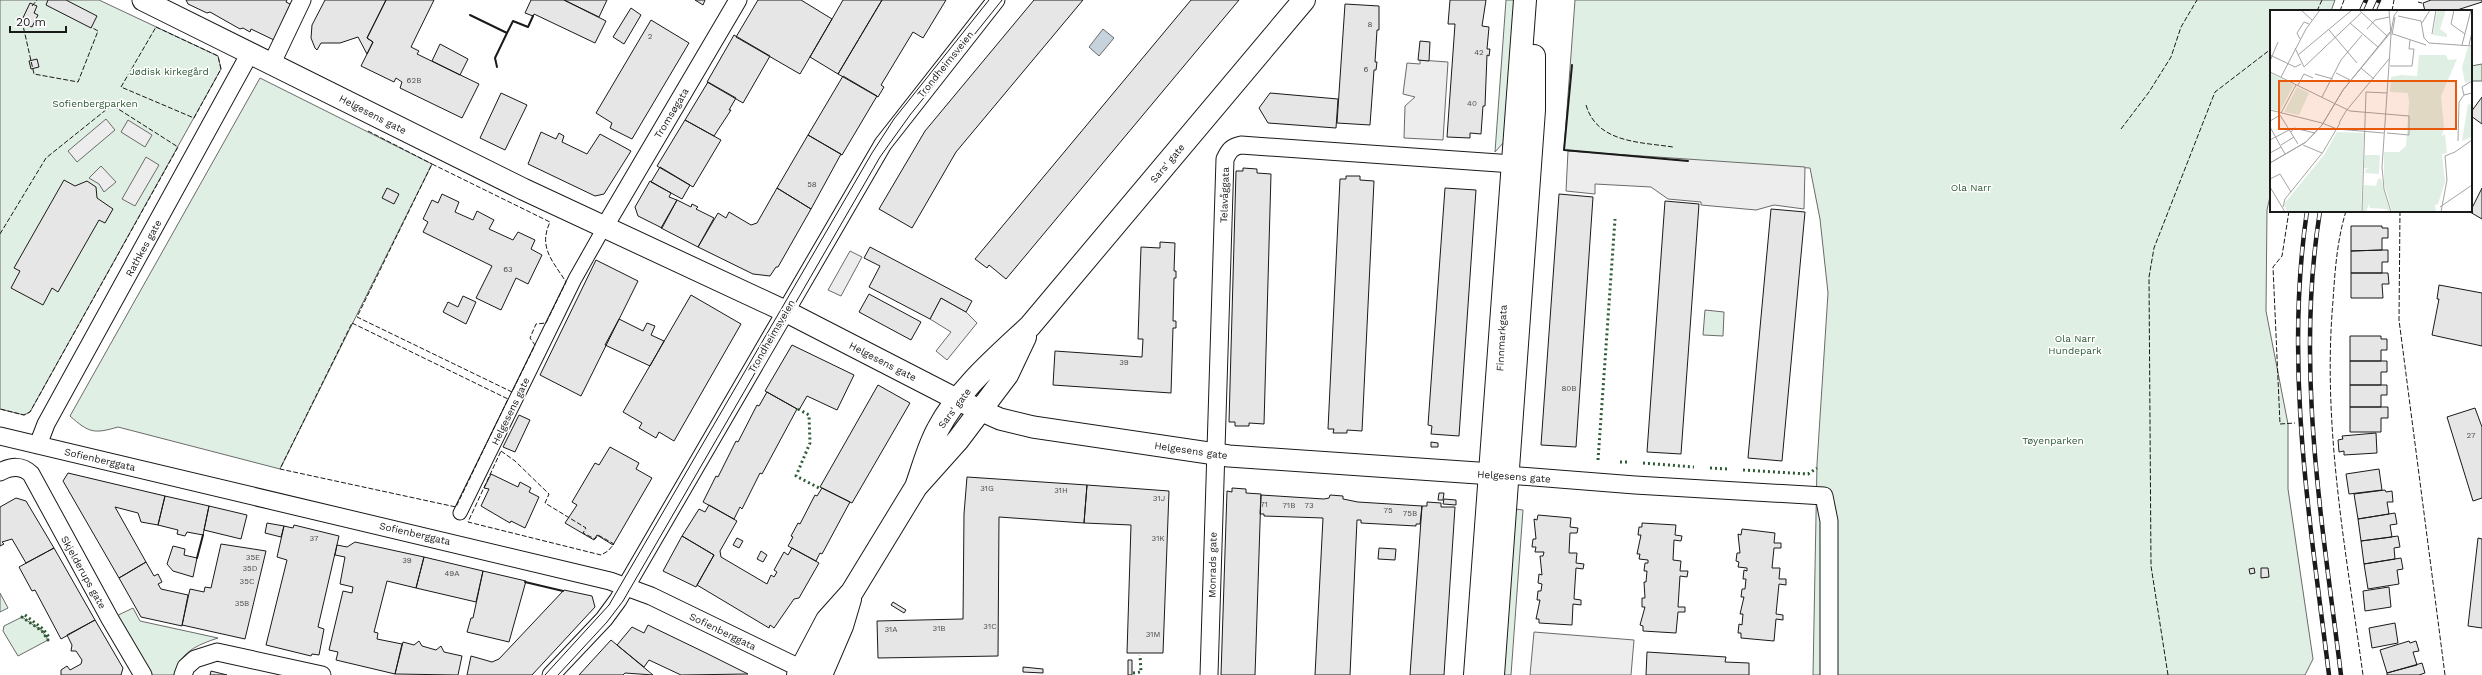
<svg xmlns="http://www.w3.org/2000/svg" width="2482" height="675" viewBox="0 0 2482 675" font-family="'Work Sans',sans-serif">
	<rect width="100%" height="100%" fill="#fff"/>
	<path fill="#e0efe3" stroke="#6a6a6a" d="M0 0H99L218 56 221 69 30 412 24 415 0 409Z
		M1506 0H1515L1504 142 1495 152Z
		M1575 0H2335L2331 11H2271V192L2267 210 2266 311 2288 424V489L2313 659 2305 675H1813L1817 464 1828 293 1820 219 1810 168 1688 161 1564 150Z
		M2482 64V81H2471V66Z
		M260 78 432 164 280 469 118 427C94 434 89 433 70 416Z
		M1705 310 1724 312 1723 336 1703 335Z
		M1515 509 1523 510 1511 675H1503Z
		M0 593 8 608 0 612Z
		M133 608 140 621 218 638C197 645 180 652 174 675H143L110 619Z
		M22 617 42 631 48 640 18 656 3 631 4 626Z"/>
	<path fill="#ededed" stroke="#6a6a6a" d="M1420 60 1448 62 1443 140 1404 138 1405 106 1415 97 1403 94 1407 63 1420 64Z
		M106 119 115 130 77 162 68 151Z
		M128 120 152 135 145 147 121 132Z
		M1568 151 1805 167 1804 209 1774 205 1756 210 1701 205V202L1668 199 1651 187 1595 184V194L1566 191Z
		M146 157 159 165 135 206 122 199Z
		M101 166 116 182 104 192 99 184 89 178Z
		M850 251 862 257 841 296 828 290Z
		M941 298 966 312 977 323 947 360 936 351 951 332 930 319Z
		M1534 632 1634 640 1631 675H1530Z"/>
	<path fill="#c6d2dc" stroke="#6a6a6a" d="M1103 29 1114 38 1099 56 1089 47Z"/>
	<path fill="#e6e6e6" stroke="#1a1a1a" d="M48 0H66L97 16 91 28 46 5Z
		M186 0H287L286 2 292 5 274 40 251 29 250 32 243 28 240 29 210 12 207 13 188 4Z
		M325 0H386L367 38 373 42 367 54 358 37 340 43H321L317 50 315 48 311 38 312 25Z
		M386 0H434L411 47 419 51 417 54 479 84 462 118 400 88 402 82 396 78 394 82 361 66 373 42 367 38Z
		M531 0H564L606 21 595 43 534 14 533 16 525 13Z
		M564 0H607L599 17Z
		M695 0H705L703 5Z
		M758 0H801L832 19 800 74 736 37Z
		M843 0H882L838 74 810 57Z
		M882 0H946L923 38 913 32 881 85 884 87 878 97 838 74Z
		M1034 0H1083L956 152 912 228 879 209 925 131Z
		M1191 0H1239L1006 279 989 265 987 268 975 259Z
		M1450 0H1486L1482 26 1489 27 1487 49H1490L1489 56 1487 55 1485 106H1483L1481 134 1470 133V138L1447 137 1455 24H1448Z
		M2431 0H2482V2L2454 11H2425L2423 3Z
		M30 3 37 6 34 13 38 15 32 27 21 22Z
		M1345 4 1379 6V30H1377L1375 62H1377L1376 70H1374L1370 125 1337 123Z
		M631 8 641 15 624 44 613 37Z
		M651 20 689 43 632 139 610 128 612 123 596 113Z
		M734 35 770 56 743 103 707 82Z
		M1420 41 1430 42 1429 61 1418 60Z
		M440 44 468 59 460 75 432 61Z
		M37 59 39 67 31 69 29 61Z
		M843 76 877 96 842 155 808 135Z
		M708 82 736 98 729 110H731L714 136 685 120Z
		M501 93 527 105 505 150 480 138Z
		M1270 93 1338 99 1336 128 1268 123 1259 108Z
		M2482 97V124L2471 116V112Z
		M685 120 721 140 693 187 657 166Z
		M541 132 556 139 559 133 564 136 562 142 587 154 600 134 631 151 604 194 595 196 528 164Z
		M808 135 841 154 811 209 777 188Z
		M660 167 690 185 682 199 651 182Z
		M1243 168 1257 169V173L1271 174 1264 424 1249 423V426H1235V422H1229L1236 171H1243Z
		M1346 176H1360V180L1374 181 1362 431 1347 430V433H1333L1334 429H1328L1340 179H1346Z
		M64 180 75 186 87 181 96 187 97 198 113 209 105 223 99 220 58 292 52 288 43 305 11 288 20 271 14 268Z
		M650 181 671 193 669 197 677 200 662 228 638 216 635 207Z
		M387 188 399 194 394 204 382 198Z
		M777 188 811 209 778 267H776L770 276 753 274 698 247 718 213 726 218 729 212 751 225 757 223Z
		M1445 188 1476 190 1459 436 1431 434 1432 426 1428 425Z
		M2482 188V219L2470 212Z
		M442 194 459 202 455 212 473 220 477 211 494 220 489 229 513 240 518 232 535 240 531 249 542 255 528 284 516 278 501 310 476 298 492 266 423 232 428 222 423 219 432 200 438 203Z
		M1559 194 1593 197 1576 447 1541 445Z
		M677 200 691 207 692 204 698 207 696 209 714 218 698 247 661 228Z
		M1665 201 1699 204 1681 454 1647 452Z
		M1771 209 1805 212 1782 461 1748 458Z
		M2351 226H2382V228H2388V238H2382V250L2351 251Z
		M1160 242 1175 243 1174 271H1176V278H1174L1173 321H1176V328H1173L1171 393 1053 385 1055 351 1142 357 1143 339H1138L1141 247 1160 248Z
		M870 247 972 301 966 312 941 298 930 319 869 287 880 266 864 258Z
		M2382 250H2388V262H2382V273H2351V251Z
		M596 260 638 281 581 396 540 375Z
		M2351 273H2388L2389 284H2382L2383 298H2351Z
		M2439 285 2482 293V346L2432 335 2439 299H2437Z
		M869 294 921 322 911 340 859 312Z
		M691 295 741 324 674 441 659 432 656 438 639 428 642 423 623 412Z
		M463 296 476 302 466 324 443 312 448 302 458 307Z
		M619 319 643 331 647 323 655 326 651 335 664 341 650 366 605 345Z
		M2350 336H2381V339H2387V350H2381V361H2350Z
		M792 345 854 375 837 410 807 396 799 410 765 391Z
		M2350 361H2387V372H2381V385H2350Z
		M878 385 910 403 852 503 820 487Z
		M2350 385H2387V395H2381V407H2350Z
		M767 392 797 409 762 474 760 473 742 509 740 507 734 519 703 502 716 476 718 477 736 441 738 442 757 405 759 406Z
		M2350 407H2388V418H2381V432H2350Z
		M2475 408 2482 427V498L2473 501 2447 417Z
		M519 415 530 420 515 452 503 447Z
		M2376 433 2377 453 2344 455V451L2339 452 2338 440 2343 439 2342 436Z
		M1431 442 1438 443V447H1431Z
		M610 447 639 463 636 469 652 478 613 545 597 535 594 540 565 523 577 505 572 502 595 463 599 465Z
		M2379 469 2382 490 2349 494 2346 474Z
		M68 473 165 496 158 525 141 522 138 513 115 507 146 562 119 578 63 481Z
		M491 474 518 487 520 482 531 488 529 492 539 497 525 528 511 521 510 523 481 506 489 489 484 488Z
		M967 477 1087 485 1084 523 999 517 998 656 878 658 877 621 963 619 964 514Z
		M1087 485 1169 491 1163 653H1127L1131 525 1084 523Z
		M822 488 850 502 822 554 820 553 816 561 788 546 793 537 791 536 798 523 800 524 815 495 817 496Z
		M1232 488 1246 489V493L1261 494 1255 675H1221L1227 491 1232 492Z
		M2385 490 2386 492 2392 491 2393 502H2387L2389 514 2358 519 2354 494Z
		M1439 493H1444L1443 500H1438Z
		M1261 495 1324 499 1329 498 1330 495 1343 496V499L1358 502 1422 506 1420 524H1416V526L1361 523V520H1357L1350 675H1315L1323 518 1264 516V514H1260Z
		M165 496 209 506 203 535 187 532 185 536 177 534 178 530 158 525Z
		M16 498 26 501 54 548 26 563 12 539 2 542 4 544 0 546V507Z
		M1444 499 1456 500V505L1443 504Z
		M1427 502 1441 503V507H1455L1444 675H1410L1422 506H1427Z
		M709 505 737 521 720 551 721 557 767 584 771 575 774 577 777 572 774 570 784 552 788 555 792 548 819 563 799 598 794 599 774 628 770 625 769 628 697 585 714 555 682 536 699 509 705 512Z
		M209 506 247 515 241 539 204 530Z
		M2395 513 2397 524 2390 525 2392 537 2361 541 2358 519Z
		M1538 515 1571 518 1570 527 1578 528 1577 533H1570L1569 553H1577L1576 563 1584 564 1583 569 1576 568 1574 599 1581 600V605L1573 604 1572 625 1539 623V619H1536L1540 600H1537L1538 591H1541L1542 584 1538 583 1539 574 1542 575 1540 556H1543L1544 552H1535L1536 547H1532L1533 539H1536L1534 519 1537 520Z
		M267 523 284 526 281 537 265 533Z
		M1642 523 1676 525 1675 535 1682 536 1681 541 1674 540 1673 560 1681 561 1680 571H1688L1687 577 1680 576 1678 607H1685V612H1678L1676 633 1643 631V626L1640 625 1645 607H1642V598H1645L1644 582H1646L1647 571H1644L1645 563H1648V560L1639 559 1640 554H1637L1641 535H1638L1639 527H1642Z
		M294 525 339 536 318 627 324 629 319 655 312 654 311 656 266 645 287 560 277 557 284 526 293 528Z
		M1742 529 1775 533 1774 543H1781V548H1774L1772 568H1780L1779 579H1786V585L1779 584 1776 614 1783 615V620L1776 619 1774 641 1741 638V633H1738L1739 624 1742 625 1743 614H1740L1744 597H1741L1742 589H1745L1746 579H1743L1744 570 1747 571V568L1738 567 1739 562 1736 561 1737 553H1740L1738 534 1741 535Z
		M682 536 714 555 696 587 663 571Z
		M2398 536 2400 547 2394 548 2395 559 2364 564 2361 541Z
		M737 538 743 541 739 548 733 545Z
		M2478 538 2482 539V628L2468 626Z
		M355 542 424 557 416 588 387 581 374 632 378 633 377 639 402 644 395 674 336 660 338 652 329 650 343 591 352 593 353 587 340 584 345 557 335 555 337 545 347 547Z
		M221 544 266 551 245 639 182 625 190 589 204 592 205 587 211 588Z
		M173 546 185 549 184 555 197 558 193 577 173 571 167 564Z
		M54 548 95 620 61 639 35 590 32 591 19 567Z
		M1379 548 1396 549 1395 560 1378 559Z
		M761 551 767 555 763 562 757 559Z
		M424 557 483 571 476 602 416 588Z
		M2401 558 2403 569 2397 570 2399 584 2368 589 2364 564Z
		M146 562 154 576 158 574 162 582 158 584 161 589 188 595 182 626 141 617 119 578Z
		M2254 568 2255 573 2250 574 2249 569Z
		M2261 568H2268L2269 577 2261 578Z
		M483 571 526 581 509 642 467 632 471 618H473Z
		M2389 587 2391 607 2365 611 2363 591Z
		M564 590 592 596 595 607 532 675H467L471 656 492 662 499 659Z
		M893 602 906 610 904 613 891 605Z
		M95 620 123 668 121 675H61V670L67 666 70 670 81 664 82 660 76 651H71L72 645 67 635Z
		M2395 623 2398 643 2372 648 2369 628Z
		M648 625 706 653 748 674 681 675 649 660 644 667 617 645 632 627 644 633Z
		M611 640 653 675 625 673 623 675H579Z
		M419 641 422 646 436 650 441 646 444 652 462 656 458 675 395 674 403 642 414 645Z
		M2409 641 2410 643 2416 641 2419 651 2413 652 2417 665 2387 673 2380 650Z
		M1647 652 1726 657 1725 662 1749 663V675H1646Z
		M1128 660H1132V675H1128Z
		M2422 663 2425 673 2419 675H2387V673Z
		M1023 667 1043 669V673L1023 672Z
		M211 671 227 675H210Z"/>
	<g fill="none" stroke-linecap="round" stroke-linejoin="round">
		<defs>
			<path id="pedestrian" d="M460 513 575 279 605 226"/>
			<path id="minor" d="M272 63 302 0
				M605 226 738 0
				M0 436 610 581 651 596 812 674
				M38 445 46 424 250 53
				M0 472C11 466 22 465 31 474L110 619 143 675
				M1507 475 1635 485 1824 496 1829 521V675
				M183 675 186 667 195 659 217 652 322 675
				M551 675 604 619 618 600 883 144 996 0
				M1209 675 1225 159C1229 151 1231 147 1241 145L1513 164"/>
			<path id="tertiary" d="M143 0 523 189 789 313 958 400 1000 419 1033 427 1229 456 1507 475"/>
			<path id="primary" d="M916 487C923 468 928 447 938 429 959 389 997 357 1030 326L1304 0
				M798 675 827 620 852 592 916 487 958 440 1007 375 1025 337
				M821 675 842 626 850 599
				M1475 675 1525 0
				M1493 675 1534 110V56"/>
		</defs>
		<use href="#pedestrian" stroke="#1a1a1a" stroke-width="15"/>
		<use href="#minor" stroke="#1a1a1a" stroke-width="19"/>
		<use href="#tertiary" stroke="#1a1a1a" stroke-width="23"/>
		<use href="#primary" stroke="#1a1a1a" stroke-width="24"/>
		<use href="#pedestrian" stroke="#fff" stroke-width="13"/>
		<use href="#minor" stroke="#fff" stroke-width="17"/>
		<use href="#tertiary" stroke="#fff" stroke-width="21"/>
		<use href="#primary" stroke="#fff" stroke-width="22"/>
		<path stroke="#1a1a1a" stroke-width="1" d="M545 675 609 605 872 153 894 119 989 0
			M558 675 607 622 623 601 880 157 910 115 1002 0"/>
		<defs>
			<path id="rail" d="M2361 11 2366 0
				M2374 11 2379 0
				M2307 211C2284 366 2310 521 2329 675
				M2320 211C2295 366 2322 521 2341 675"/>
		</defs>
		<use href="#rail" stroke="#1a1a1a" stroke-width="4.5"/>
		<use href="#rail" stroke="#fff" stroke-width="3" stroke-dasharray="9" stroke-linecap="butt"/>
		<path stroke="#2b5a34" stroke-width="3" stroke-dasharray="2 3" stroke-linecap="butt" d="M798 409 809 415 810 443 796 476 819 488
			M1598 460 1615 219
			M1620 462H1628
			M1643 463 1694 467
			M1710 468 1728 469
			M1743 470 1808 474 1817 468
			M25 615 43 629 49 637 48 640 42 631 22 617Z
			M1133 673 1141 672 1140 655"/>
		<path stroke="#1a1a1a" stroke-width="1" stroke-dasharray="5 2" stroke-linecap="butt" d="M2418 2 2422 3
			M32 6 37 0
			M2317 11 2322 0
			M2340 11 2344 0
			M2392 11 2394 0
			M22 21 34 74 78 82 98 31 91 27
			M156 27 218 56 221 69 194 118 121 87Z
			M1586 105C1597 143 1640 142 1673 147
			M2121 129 2149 92 2171 57 2181 27 2197 0
			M368 131 432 164
			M432 164 550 222C538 248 553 261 566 282L546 323 536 324 530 338 535 345 512 392 357 317Z
			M2289 211 2282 256 2273 267 2280 424 2295 423
			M2346 211C2337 241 2335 270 2333 301 2322 427 2346 551 2363 675
			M2400 211 2399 320 2445 675
			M0 234 46 158 112 105 178 147 30 412 24 415 0 409
			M352 323 508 399 456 507 280 469Z
			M501 451 515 461 549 494 545 503 586 528 583 533 595 539 598 535 614 544 608 551 601 555 468 522Z
			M2168 675 2151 566 2149 277 2154 248 2215 92 2271 49"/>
		<path stroke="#1a1a1a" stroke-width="2" d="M470 15 507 33 513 21 528 27 533 16
			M1572 65 1564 150 1688 161
			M497 67 495 58 507 33
			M197 558 203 535
			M525 582 563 591"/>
	</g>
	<g text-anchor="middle" stroke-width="3" stroke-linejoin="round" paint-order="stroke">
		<g font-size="8" fill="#4d4d4d">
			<text x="1370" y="27">8</text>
			<text x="650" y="39">2</text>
			<text x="1479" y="55">42</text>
			<text x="1366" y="72">6</text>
			<text x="414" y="83">62B</text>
			<text x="1472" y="106">40</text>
			<text x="812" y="187">58</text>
			<text x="508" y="272">63</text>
			<text x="1124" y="365">39</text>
			<text x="1569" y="391">80B</text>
			<text x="2471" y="438">27</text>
			<text x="987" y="491">31G</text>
			<text x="1061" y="493">31H</text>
			<text x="1159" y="501">31J</text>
			<text x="1264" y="507">71</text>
			<text x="1289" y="508">71B</text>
			<text x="1309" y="508">73</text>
			<text x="1388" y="513">75</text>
			<text x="1410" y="516">75B</text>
			<text x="314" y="541">37</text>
			<text x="1158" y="541">31K</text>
			<text x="253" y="560">35E</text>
			<text x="407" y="563">39</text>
			<text x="250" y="571">35D</text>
			<text x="452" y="576">49A</text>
			<text x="247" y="584">35C</text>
			<text x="242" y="606">35B</text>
			<text x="990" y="629">31C</text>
			<text x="939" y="631">31B</text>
			<text x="891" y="632">31A</text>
			<text x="1153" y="637">31M</text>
		</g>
		<g font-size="10" fill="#1a1a1a" stroke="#fff">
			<text transform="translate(945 64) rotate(-51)" y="4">Trondheimsveien</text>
			<text transform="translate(671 113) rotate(-59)" y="4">Tromsøgata</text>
			<text transform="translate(373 114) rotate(27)" y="4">Helgesens gate</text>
			<text transform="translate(1167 163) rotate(-50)" y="4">Sars' gate</text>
			<text transform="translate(1224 195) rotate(-88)" y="4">Telavåggata</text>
			<text transform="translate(143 248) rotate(-61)" y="4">Rathkes gate</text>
			<text transform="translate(771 336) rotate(-60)" y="4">Trondheimsveien</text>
			<text transform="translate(1501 338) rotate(-87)" y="4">Finnmarkgata</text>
			<text transform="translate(883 361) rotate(27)" y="4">Helgesens gate</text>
			<text transform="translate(954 408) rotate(-53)" y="4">Sars' gate</text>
			<text transform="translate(510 411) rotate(-64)" y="4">Helgesens gate</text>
			<text transform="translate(1191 450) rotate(8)" y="4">Helgesens gate</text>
			<text transform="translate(100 459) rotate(13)" y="4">Sofienberggata</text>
			<text transform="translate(1514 476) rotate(4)" y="4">Helgesens gate</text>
			<text transform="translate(415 533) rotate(13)" y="4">Sofienberggata</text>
			<text transform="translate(1212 565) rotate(-89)" y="4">Monrads gate</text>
			<text transform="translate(84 572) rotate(61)" y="4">Skjelderups gate</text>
			<text transform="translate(723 631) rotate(26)" y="4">Sofienberggata</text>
		</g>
		<g font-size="10" fill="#2b5a34" stroke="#fff">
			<text x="169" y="75">Jødisk kirkegård</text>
			<text x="95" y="107">Sofienbergparken</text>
			<text x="1971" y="191">Ola Narr</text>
			<text x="2075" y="342">Ola Narr<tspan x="2075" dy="12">Hundepark</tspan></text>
			<text x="2053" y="444">Tøyenparken</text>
		</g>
	</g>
	<g transform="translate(2270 10)">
		<rect width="202" height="202" fill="#fff"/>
		<path d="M167 0H176L170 19 177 24V27L163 25ZM198 37H202V70L195 73 192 57ZM149 45H176L178 50 187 49 171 86 174 118 172 126 175 124 177 143 172 144 175 172 168 194 165 195 166 202H122L114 173V142H129L136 136 139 92 138 83 120 82 121 67 131 65 147 66ZM0 63 24 75 10 101 0 99ZM27 77 39 83 29 105 14 102ZM198 94 202 95V127L192 131ZM67 122 94 123 91 202H17L14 194 54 145ZM95 145H110L109 164 95 163 96 159 99 158H94ZM111 168 120 202 115 199 100 198 99 194 96 202H92L94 175 106 176 108 169Z" fill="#e0efe3"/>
		<path fill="none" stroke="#a3a3a3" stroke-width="1" d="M31 0 42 10M89 0 117 26M119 0 121 25 112 157 114 179 121 202M184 0 181 14 195 24M128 6 151 11 154 28 159 33 202 36M80 13 108 37M152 13 160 0M97 19 105 10 119 7M59 20 87 53M123 24 156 35M162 24 166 0M122 25 125 7M30 29 27 23 34 12 39 14M192 35 201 0M199 35 202 22M25 38 34 57 92 2M0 45 25 57 31 54M28 45 82 0M0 51 8 32M120 56H142L144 39H139L140 30M91 58 104 69M0 62 80 101 139 106V125L117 123M66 63 80 70M45 64 63 69M11 67 36 19 50 0M28 75 34 64 43 68M194 85 192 77 202 71M52 87 71 50 92 25M0 100 52 113 67 119 114 123M11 103 26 75M0 111 10 105 28 134M69 113 76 101 119 49M0 117 15 144M21 122 24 118 45 123M0 130 19 120M188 131 189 92 194 85 202 83M11 135 24 127M33 135 52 143M0 143 11 137M0 153 36 132 52 115 73 80 120 22M0 153 36 132 52 115 73 80 121 22 124 6 128 0M0 169 10 164 21 182M0 177 15 202M13 197 15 189 53 142 70 113M170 197 202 175M92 202 96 82 117 83M171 202 177 170 175 146 185 142 202 130"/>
		<path fill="#e8590c" fill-opacity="0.15" stroke="#e8590c" stroke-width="2" d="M9 71H186V119H9Z"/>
		<rect width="202" height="202" fill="none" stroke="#1a1a1a" stroke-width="2"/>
	</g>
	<path d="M10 26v6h56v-6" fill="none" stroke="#1a1a1a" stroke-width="2"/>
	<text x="16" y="26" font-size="12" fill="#1a1a1a" stroke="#ffffff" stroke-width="3" paint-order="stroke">20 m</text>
</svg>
